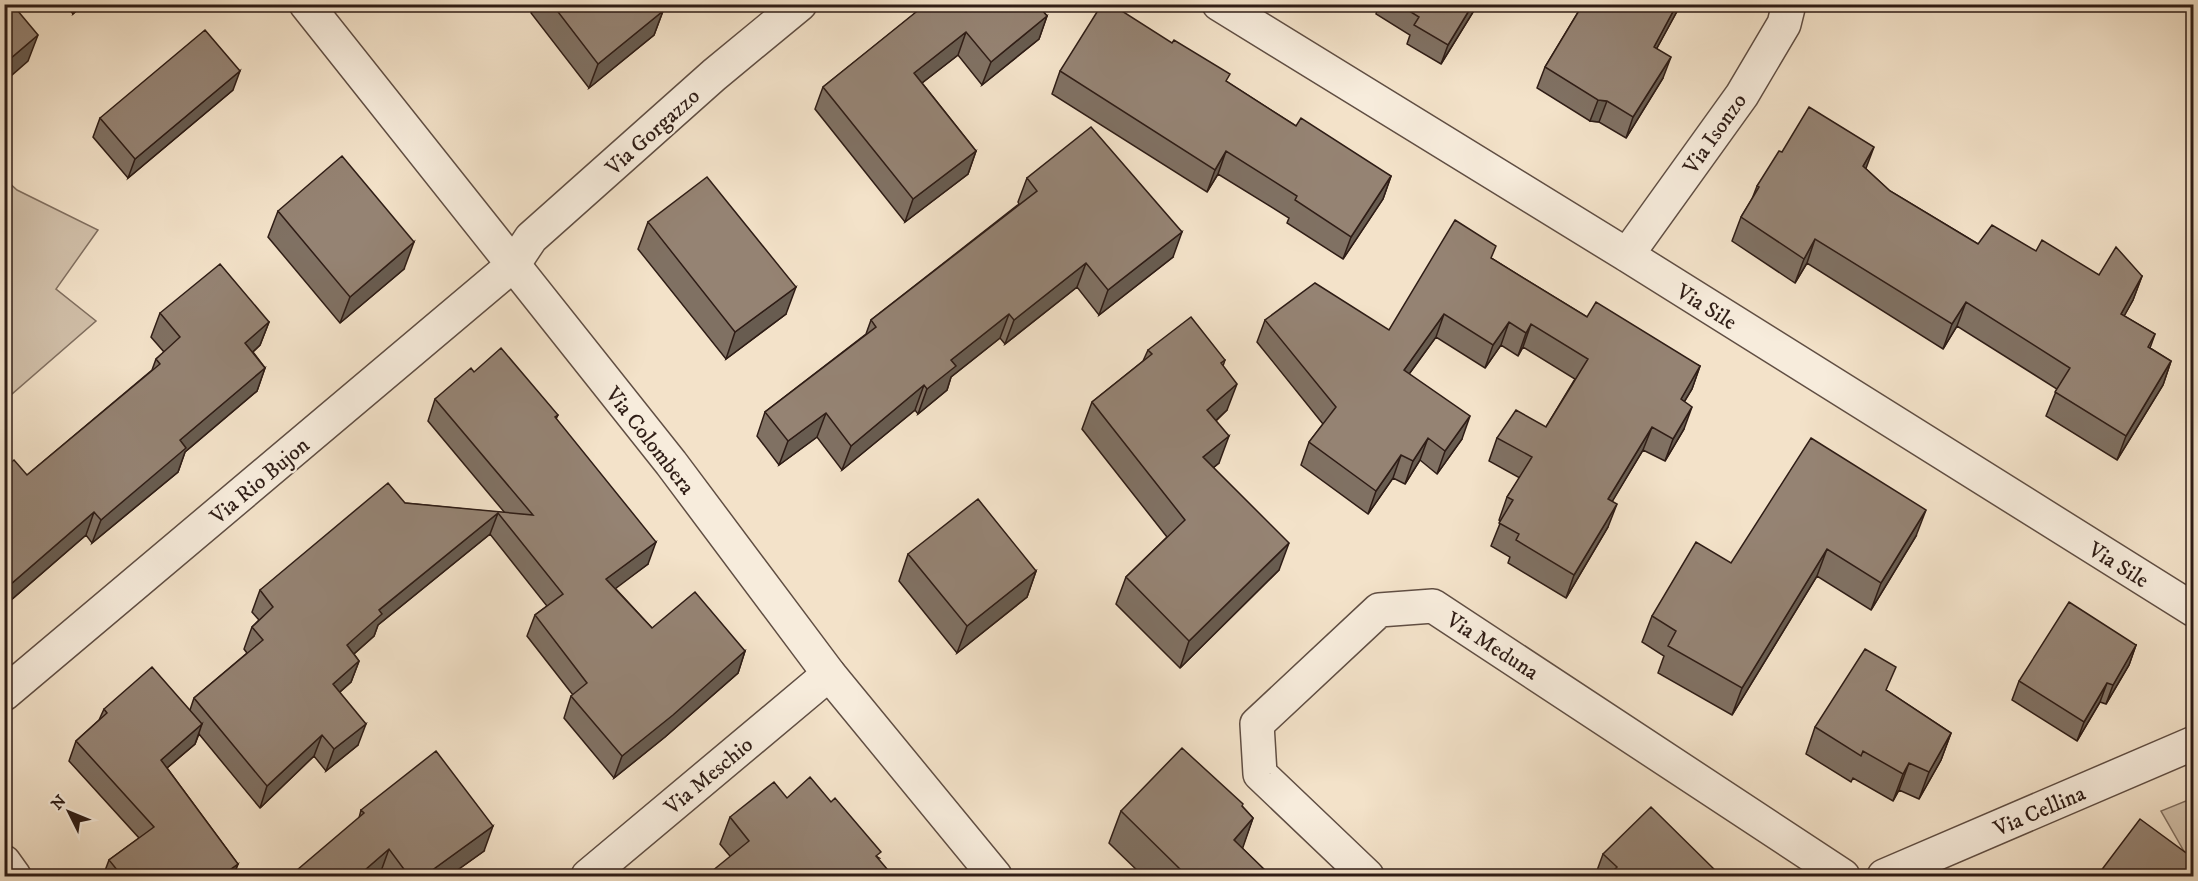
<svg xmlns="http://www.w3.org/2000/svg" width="2198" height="881" viewBox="0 0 2198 881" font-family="'IM FELL DW Pica',serif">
	<rect width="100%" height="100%" fill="#f3e2c9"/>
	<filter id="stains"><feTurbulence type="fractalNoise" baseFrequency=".00333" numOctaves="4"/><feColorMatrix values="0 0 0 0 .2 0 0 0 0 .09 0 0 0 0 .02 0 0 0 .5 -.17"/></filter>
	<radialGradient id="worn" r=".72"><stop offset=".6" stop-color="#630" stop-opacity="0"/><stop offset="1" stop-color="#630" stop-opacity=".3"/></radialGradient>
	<path fill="#d2c1ab" stroke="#806f60" stroke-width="1.5" d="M5 179 17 190 98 230 56 289 96 321 5 400Z
		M2193 798V867L2161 811Z"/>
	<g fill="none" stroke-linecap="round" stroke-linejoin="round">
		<defs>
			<path id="minor" d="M1219 4 1627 255 2194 610
				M1627 255 1742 95 1784 24 1789 4
				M4 694 513 265 531 238 714 75 800 4
				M4 862 14 876
				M588 876 829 674
				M1367 876 1260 774 1257 724 1379 610 1433 606 1843 876
				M1884 876 2194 743"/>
			<path id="tertiary" d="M306 4 671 463 829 674 995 876"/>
		</defs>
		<use href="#minor" stroke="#604e43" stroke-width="36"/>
		<use href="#tertiary" stroke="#604e43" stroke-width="36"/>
		<use href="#minor" stroke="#f7ecdc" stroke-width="33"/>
		<use href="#tertiary" stroke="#f7ecdc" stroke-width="33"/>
	</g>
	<path fill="#807163" stroke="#2f1d16" stroke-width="1.5" d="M65 4H84L73 14Z
		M127 4H140L132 11Z
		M535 4H669L662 10 663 11 654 35 589 88 531 13Z
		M912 4H1037L1047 16 1039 39 982 85 958 55 922 83 976 151 968 174 905 222 815 109 823 87 918 11Z
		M1379 4H1478L1441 64 1407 44 1410 35 1376 14Z
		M1583 4H1681L1657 48 1663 78 1626 138 1599 122 1590 121 1537 88 1545 67Z
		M1060 71 1227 82 1296 126 1391 176 1383 199 1343 259 1287 223 1289 218 1218 174 1207 192 1052 94Z
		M233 90 128 178 93 137 100 118Z
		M1782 152 1866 169 1890 191 1978 244 2036 251 2099 275 2142 276 2133 300 2124 316 2155 334 2150 348 2171 361 2163 385 2117 460 2046 416 2057 389 1957 326 1943 349 1807 263 1795 283 1732 241 1741 217 1752 199 1757 186Z
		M1027 178 1173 257 1099 315 1077 287 1005 344 1000 338 951 377 947 390 918 414 915 410 842 470 817 437 779 465 757 436 765 412 866 334 871 320 1019 204 1018 202Z
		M278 211 404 269 340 323 268 237Z
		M648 222 786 314 726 359 638 249Z
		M1491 258 1587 317 1700 366 1692 389 1684 402V429L1665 461 1643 450 1612 501 1608 527 1566 598 1508 563 1510 557 1491 546 1501 521 1499 520 1507 497 1520 478 1489 461 1497 438 1546 427 1575 379 1523 347 1518 356 1501 345 1485 368 1436 337 1409 374 1462 439 1437 474 1420 460 1405 484 1393 478 1368 514 1301 465 1309 442 1323 424 1257 342 1265 320 1389 330Z
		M160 313 269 322 260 345 253 352 265 368 257 391 185 452 178 472 92 543 86 535 4 606V468L27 475 152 370 156 359 164 352 151 337Z
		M1148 350 1225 360 1223 366 1227 410 1216 421 1219 463 1213 468 1279 570 1180 668 1116 604 1126 577 1167 537 1082 429 1092 402 1143 361Z
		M474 372 558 415 556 419 648 564 615 588 652 628 745 651 738 673 665 737 614 778 564 718 571 696 573 695 527 636 535 615 547 606 490 534 378 625 374 636 354 654 359 661 351 682 340 692 358 745 326 771 314 756 260 808 199 734 195 744 167 768 238 864 233 876H103L109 860 139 838 69 761 76 741 99 720 104 709 190 710 194 698 247 653 244 649 252 627 259 620 252 612 260 590 405 503 505 513 428 421 435 399Z
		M1916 536 1871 610 1817 576 1732 715 1658 673 1664 656 1642 642 1652 616 1731 563Z
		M908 554 1036 571 1027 597 957 653 899 581Z
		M2136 645 2129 665 2106 704 2100 702 2077 741 2012 700 2019 681Z
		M1887 691 1951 733 1941 760 1919 799 1899 790 1893 801 1853 778 1851 782 1806 754 1815 727Z
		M787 798 879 858 730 856 720 844 730 817Z
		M1242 806 1253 818 1242 848 1271 876H1143L1109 843 1121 811Z
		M361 810 484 851 449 876H382L359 818Z
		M1603 854 1721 876H1595Z"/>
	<path fill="#685c50" stroke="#2f1d16" stroke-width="1.5" d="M76 4H84L73 14Z
		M135 4H140L132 11Z
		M651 4H669L644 23Z
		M1473 4H1478L1441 64 1448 45Z
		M1677 4H1681L1646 68 1654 47Z
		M663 11 654 35 589 88 598 64Z
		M1047 16 1039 39 982 85 991 62Z
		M966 32 958 55 905 96 914 73Z
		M38 35 28 61 4 82V64Z
		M1671 57 1663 78 1626 138 1633 117Z
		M240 71 233 90 128 178 135 159Z
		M1598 100 1607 101 1599 122 1590 121Z
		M1874 147 1865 171 1863 166Z
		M976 151 968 174 905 222 913 199Z
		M1226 151 1218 174 1207 192 1215 170Z
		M1391 176 1383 199 1343 259 1351 237Z
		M1182 232 1173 257 1099 315 1108 290Z
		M1815 239 1807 263 1795 283 1804 259Z
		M414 242 404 269 340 323 350 297Z
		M1086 263 1077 287 1005 344 1014 320Z
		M2142 276 2133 300 2112 338 2121 314Z
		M796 287 786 314 726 359 735 332Z
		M1966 302 1957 326 1943 349 1952 324Z
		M1009 314 1000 338 951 377 947 390 918 414 927 389 951 360Z
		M1444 314 1436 337 1396 392 1404 370Z
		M269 322 260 345 237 367 245 343Z
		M1509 322 1501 345 1485 368 1493 345Z
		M1531 324 1523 347 1518 356 1526 333Z
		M2171 361 2163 385 2117 460 2126 436Z
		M1700 366 1692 389 1672 422 1681 399Z
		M265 368 257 391 185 452 178 472 92 543 101 520 180 440Z
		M1237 384 1227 410 1198 437 1207 410Z
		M924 385 915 410 842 470 851 446Z
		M1692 407 1684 429 1665 461 1673 439Z
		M826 413 817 437 779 465 788 441Z
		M1470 416 1462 439 1437 474 1445 451Z
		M1652 427 1643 450 1600 522 1608 499Z
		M1229 436 1219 463 1193 484 1203 457Z
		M1428 438 1420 460 1405 484 1413 461Z
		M1401 455 1393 478 1368 514 1376 491Z
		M1617 504 1608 527 1566 598 1574 575Z
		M1926 510 1916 536 1871 610 1881 583Z
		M94 512 86 535 4 606V590Z
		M498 513 490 534 378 625 374 636 339 667 347 645 379 610Z
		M656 542 648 564 599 601 606 579Z
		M1289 543 1279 570 1180 668 1189 641Z
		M1827 549 1817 576 1732 715 1742 688Z
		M1036 571 1027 597 957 653 967 626Z
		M2136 645 2129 665 2106 704 2113 685Z
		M745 651 738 673 665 737 614 778 622 756Z
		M359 661 351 682 325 705 333 684Z
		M2107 683 2100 702 2077 741 2084 722Z
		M202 724 195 744 154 779 161 760Z
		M366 724 358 745 326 771 334 749Z
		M1951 733 1941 760 1919 799 1929 772Z
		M322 735 314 756 260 808 267 786Z
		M1909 763 1899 790 1893 801 1903 774Z
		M1253 818 1242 850 1234 840Z
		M493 826 484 851 449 876H424Z
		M389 849 380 874 377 876H358Z
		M238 864 233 876H221Z"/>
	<path fill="#958373" stroke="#2f1d16" stroke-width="1.5" d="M4 4H12L38 35 4 64Z
		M552 4H657L663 11 598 64Z
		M926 4H1037L1047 16 991 62 966 32 914 73 976 151 913 199 823 87Z
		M1102 4H1111L1172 43 1174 40 1230 74 1226 81 1296 126 1301 118 1391 176 1351 237 1295 200 1297 196 1226 151 1215 170 1060 71Z
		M1398 4H1473L1448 45 1414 25 1419 17Z
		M1583 4H1677L1654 47 1671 57 1633 117 1607 101 1598 100 1545 67Z
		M205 30 240 71 135 159 100 118Z
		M1809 107 1874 147 1863 166 1890 191 1978 244 1992 225 2036 251 2042 240 2099 275 2116 247 2142 276 2121 314 2155 334 2148 347 2171 361 2126 436 2055 392 2070 368 1966 302 1952 324 1815 239 1804 259 1741 217 1759 187 1757 186 1779 151 1782 152Z
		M1091 127 1182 232 1108 290 1086 263 1014 320 1009 314 951 360 956 366 927 389 924 385 851 446 826 413 788 441 765 412 876 327 871 320 1037 191 1027 178Z
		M342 156 414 242 350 297 278 211Z
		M707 177 796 287 735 332 648 222Z
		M1455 220 1496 246 1491 258 1587 317 1596 302 1700 366 1681 399 1692 407 1673 439 1652 427 1608 499 1617 504 1574 575 1516 540 1519 534 1499 523 1513 500 1507 497 1532 457 1497 438 1516 410 1546 427 1588 359 1531 324 1526 333 1509 322 1493 345 1444 314 1404 370 1470 416 1445 451 1428 438 1413 461 1401 455 1376 491 1309 442 1336 407 1265 320 1315 283 1389 330Z
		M220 264 269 322 245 343 265 368 180 440 186 448 101 520 94 512 4 590V468L14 460 27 475 160 364 156 359 180 337 160 313Z
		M1191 317 1225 360 1221 363 1237 384 1207 410 1229 436 1203 457 1289 543 1189 641 1126 577 1185 520 1092 402 1152 354 1148 350Z
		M501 348 558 415 555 417 656 542 606 579 652 628 695 592 745 651 673 715 622 756 571 696 587 683 535 615 563 594 498 513 379 610 382 614 347 645 359 661 333 684 366 724 334 749 322 735 267 786 194 698 263 640 252 627 273 607 260 590 388 483 405 503 533 515 435 399 471 368 474 372Z
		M1811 438 1926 510 1881 583 1827 549 1742 688 1668 646 1676 631 1652 616 1696 542 1731 563Z
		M978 499 1036 571 967 626 908 554Z
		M2069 602 2136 645 2113 685 2107 683 2084 722 2019 681Z
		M1865 649 1896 667 1886 690 1951 733 1929 772 1909 763 1903 774 1863 751 1861 756 1815 727Z
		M152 667 202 724 161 760 238 864 221 876H122L109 860 154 827 76 741 107 713 104 709Z
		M1182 748 1243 804 1242 806 1253 818 1234 840 1271 876H1179L1183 872 1121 811Z
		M436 751 493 826 424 876H409L389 849 358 876H290L364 813 361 810Z
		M810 777 831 802 835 798 881 852 876 856 893 876H706L749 841 730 817 774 782 787 798Z
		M1651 807 1721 876H1608L1617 867 1603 854Z
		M2140 819 2193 858V876H2097Z"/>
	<g text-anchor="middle" stroke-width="4.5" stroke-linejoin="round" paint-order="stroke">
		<g font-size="22" fill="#2f1d16" stroke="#f7ecdc">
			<text transform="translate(652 131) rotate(-42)" y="8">Via Gorgazzo</text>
			<text transform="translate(1714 133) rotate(-55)" y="8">Via Isonzo</text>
			<text transform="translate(1707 306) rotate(32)" y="8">Via Sile</text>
			<text transform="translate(651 440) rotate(52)" y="8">Via Colombera</text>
			<text transform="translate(259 480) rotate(-40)" y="8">Via Rio Bujon</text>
			<text transform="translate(2119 564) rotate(32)" y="8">Via Sile</text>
			<text transform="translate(1493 645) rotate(33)" y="8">Via Meduna</text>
			<text transform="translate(708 775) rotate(-40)" y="8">Via Meschio</text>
			<text transform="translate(2039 810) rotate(-23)" y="8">Via Cellina</text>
		</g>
	</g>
	<rect width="2198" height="881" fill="none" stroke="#f3e2c9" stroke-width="24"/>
	<rect x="6" y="6" width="2186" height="869" fill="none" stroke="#2f1d16" stroke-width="3"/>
	<rect x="12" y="12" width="2174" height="857" fill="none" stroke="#2f1d16" stroke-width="1.5"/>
	<g transform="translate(69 812) rotate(313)" stroke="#f7ecdc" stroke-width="4.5" paint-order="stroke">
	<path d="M0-4.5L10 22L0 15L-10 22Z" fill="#2f1d16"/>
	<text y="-9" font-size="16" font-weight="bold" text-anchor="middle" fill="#2f1d16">N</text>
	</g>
	<rect width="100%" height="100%" filter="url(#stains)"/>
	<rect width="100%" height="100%" fill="url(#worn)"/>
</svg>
